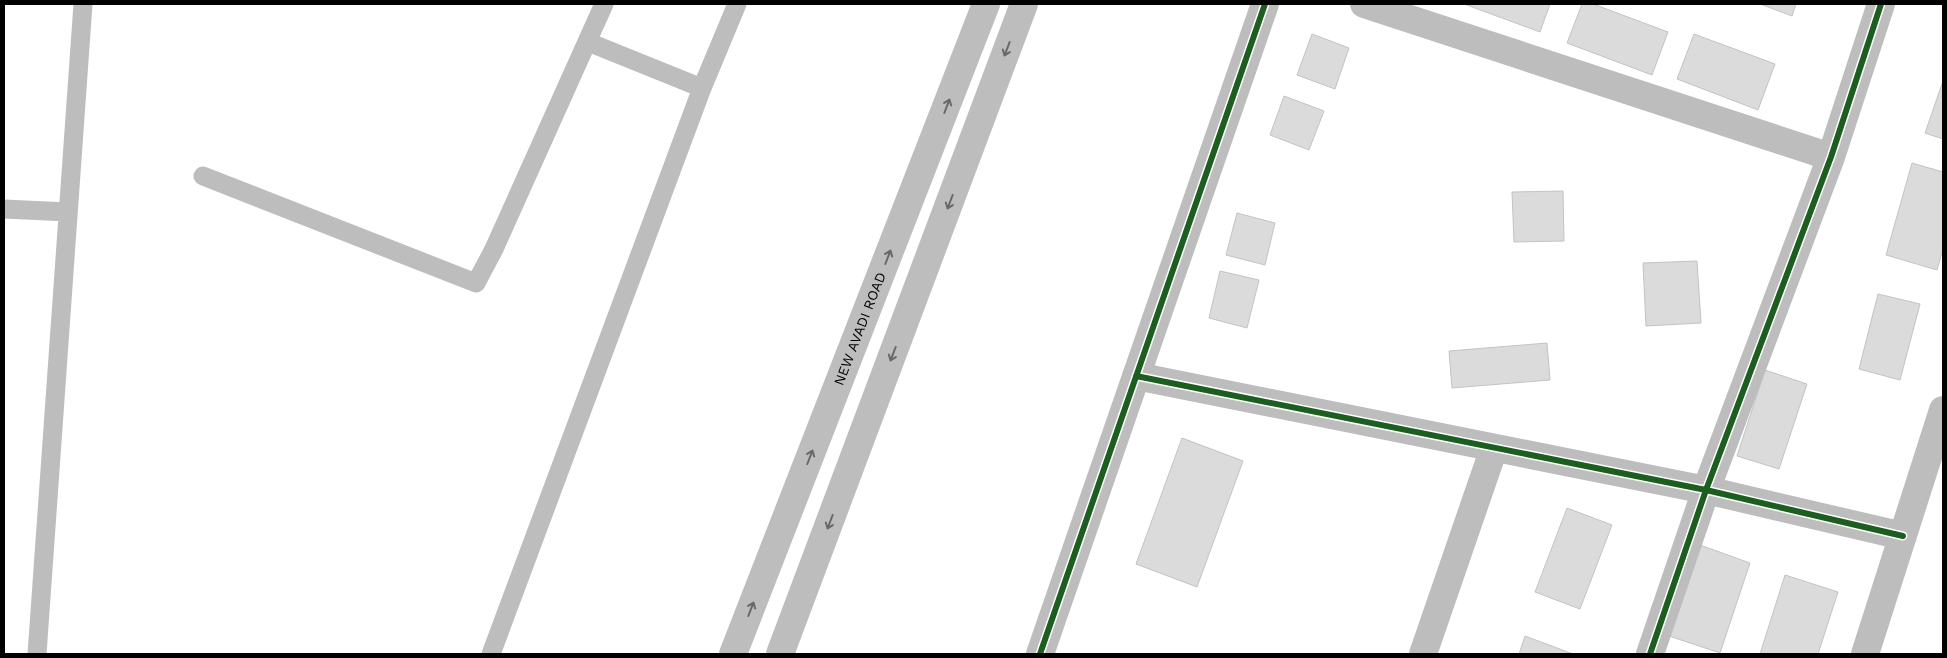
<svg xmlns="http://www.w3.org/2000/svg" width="1947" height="658" viewBox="0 0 1947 658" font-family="'Work Sans',sans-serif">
	<rect width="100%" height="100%" fill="#fff"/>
	<path fill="#dbdbdb" stroke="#c3c3c3" d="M1464 4H1550L1540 32Z
		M1582 4H1593L1668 32 1652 75 1567 43Z
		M1760 4H1796L1792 16Z
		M1312 34 1349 48 1335 89 1297 75Z
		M1694 34 1775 64 1758 110 1677 79Z
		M1943 81V139L1925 133Z
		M1284 96 1324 111 1309 150 1270 135Z
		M1912 163 1943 172V249L1937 270 1886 255Z
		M1563 191 1564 241 1514 242 1512 192Z
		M1237 213 1275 223 1265 265 1226 255Z
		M1697 261 1701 323 1646 326 1643 263Z
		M1220 271 1259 280 1247 328 1209 318Z
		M1878 294 1920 304 1900 380 1859 369Z
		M1547 343 1550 380 1452 388 1449 351Z
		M1765 370 1807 384 1779 469 1737 456Z
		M1182 438 1243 461 1197 587 1136 564Z
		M1567 508 1612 525 1580 609 1535 592Z
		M1700 545 1750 563 1720 653 1669 636Z
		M1785 575 1838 592 1818 654H1760Z
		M1525 636 1573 654H1519Z"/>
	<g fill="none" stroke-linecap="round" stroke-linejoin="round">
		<path stroke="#bdbdbd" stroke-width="19" d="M588 42 702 88
			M203 176 476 283 494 249 604 4
			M4 209 68 212
			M37 654 83 4
			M491 654 702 88 737 4"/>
		<path stroke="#bdbdbd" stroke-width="28" d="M1364 4 1831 157
			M1136 376 1706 490 1903 536
			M1040 654 1265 4
			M1423 654 1494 448
			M1650 654 1706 490 1831 157 1881 4
			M1865 654 1943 410"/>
		<g stroke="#bdbdbd" stroke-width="28">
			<path id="s1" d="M733 654 986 4"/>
			<path d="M780 654 1024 4"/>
		</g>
		<defs>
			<path id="cycleway" d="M1136 376 1706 490 1903 536
				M1040 654 1265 4
				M1650 654 1706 490 1831 157 1881 4"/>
		</defs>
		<use href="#cycleway" stroke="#fff" stroke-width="9"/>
		<use href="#cycleway" stroke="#1b5e20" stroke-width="6"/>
	</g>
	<defs><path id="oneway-shaft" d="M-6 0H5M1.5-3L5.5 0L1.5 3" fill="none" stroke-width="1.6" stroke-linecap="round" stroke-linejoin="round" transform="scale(1.25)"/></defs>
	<g stroke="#686868">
		<use href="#oneway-shaft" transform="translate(1007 49) rotate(111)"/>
		<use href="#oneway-shaft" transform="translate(947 106) rotate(-69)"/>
		<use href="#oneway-shaft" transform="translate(950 202) rotate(111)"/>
		<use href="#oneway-shaft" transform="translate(888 257) rotate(-69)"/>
		<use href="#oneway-shaft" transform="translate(893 354) rotate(111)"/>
		<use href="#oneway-shaft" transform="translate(810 457) rotate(-69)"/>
		<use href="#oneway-shaft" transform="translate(830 522) rotate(111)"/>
		<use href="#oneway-shaft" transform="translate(751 609) rotate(-69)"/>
	</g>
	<g text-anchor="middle" stroke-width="4" stroke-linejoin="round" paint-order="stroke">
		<g font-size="14" fill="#000" stroke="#fff">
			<text dy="5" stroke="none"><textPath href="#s1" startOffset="349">NEW AVADI ROAD</textPath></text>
		</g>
	</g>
	<rect width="1947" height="658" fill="none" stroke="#000000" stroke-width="10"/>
</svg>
